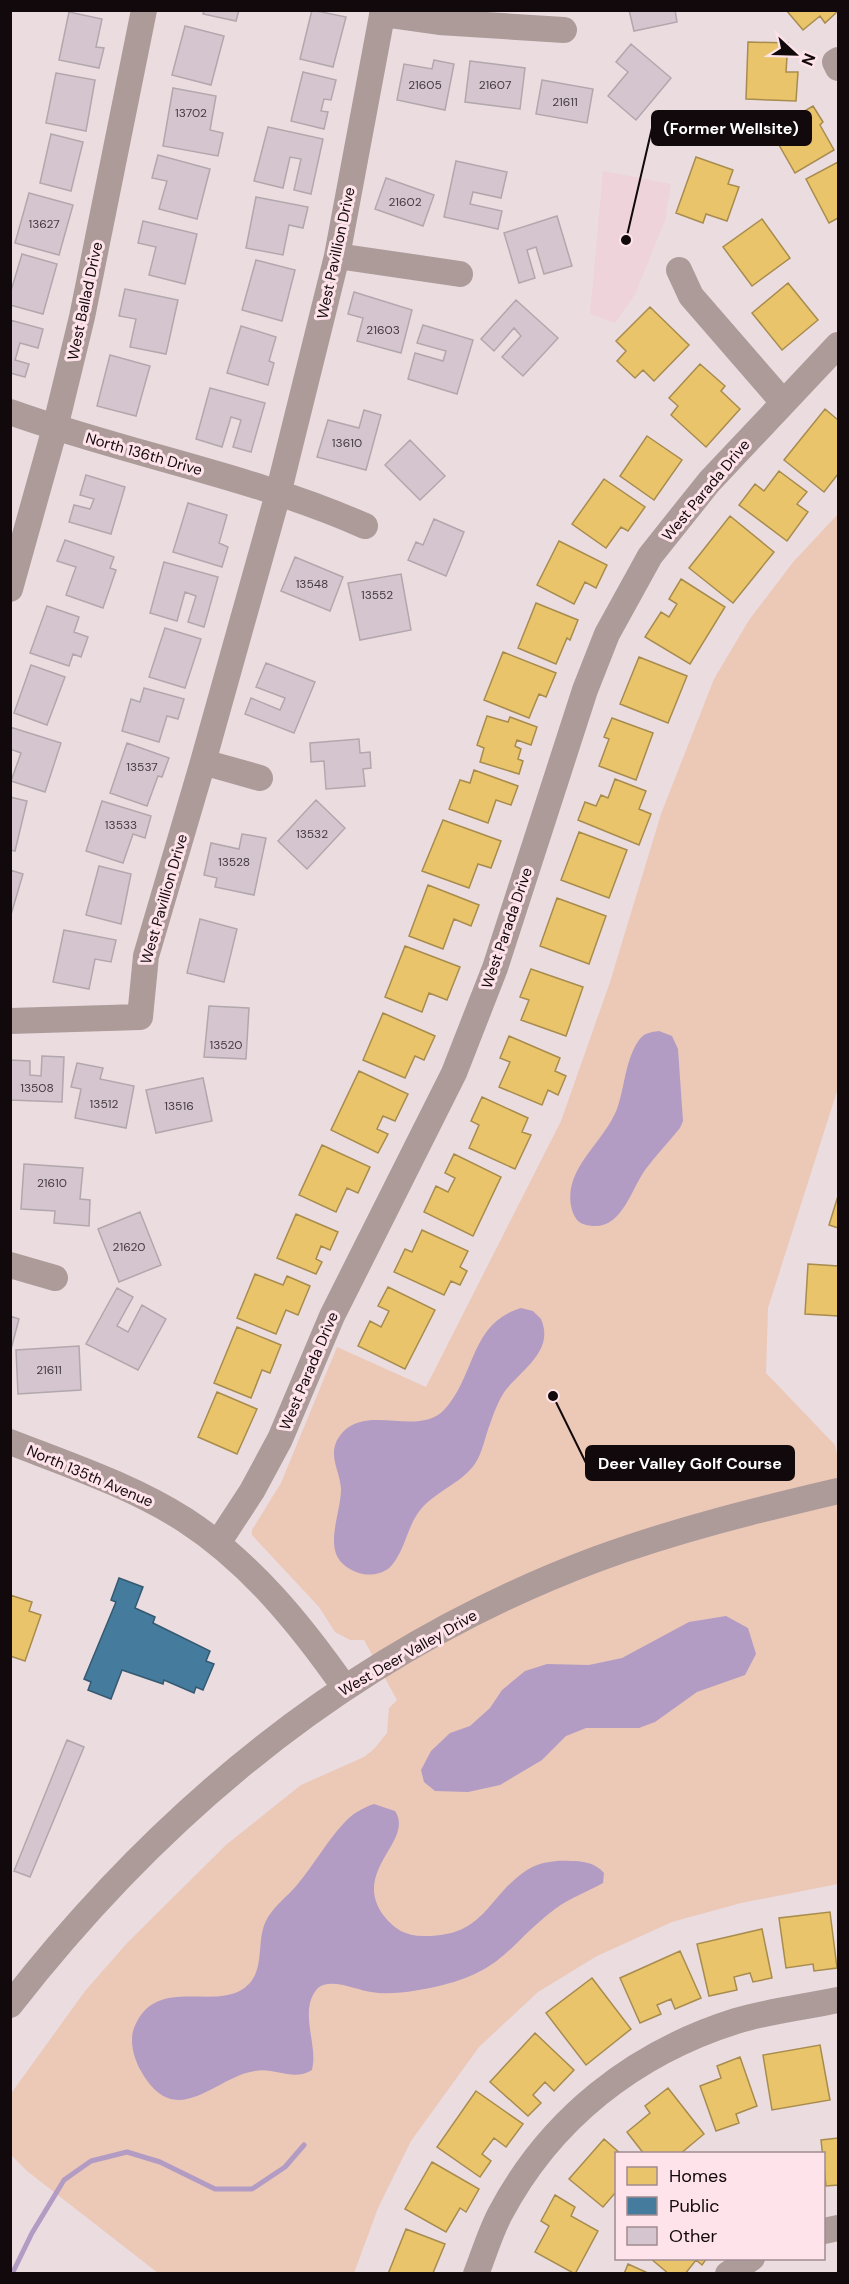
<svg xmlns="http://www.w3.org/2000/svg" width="849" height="2284" viewBox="0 0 849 2284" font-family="'DM Sans',sans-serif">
	<rect width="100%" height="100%" fill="#ebdce0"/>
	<path fill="#eed3da" d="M603 171 671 184 665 220 635 294 615 323 590 314Z"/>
	<path fill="#ecc8b7" d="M838 514V1088L768 1308 766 1373 835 1445 838 1458V1884L741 1903 672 1922 597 1956 538 1992 479 2047 411 2141 378 2208 354 2273H158L27 2171 11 2155 10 2095 85 1991 128 1942 227 1844 301 1785 364 1757 374 1749 387 1733 389 1708 397 1700 364 1640H350L335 1632 319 1607 252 1535V1530L281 1483 337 1347 426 1387 561 1121 610 982 661 814 714 679 749 620 794 561Z"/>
	<path fill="#b29cc3" d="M659 1031 672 1036 678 1049 683 1121 680 1128C668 1143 656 1155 645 1170 629 1193 620 1236 583 1224 577 1222 574 1216 572 1210 561 1170 604 1143 617 1109 625 1087 625 1060 639 1040 644 1033 651 1032 659 1031Z
		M521 1308 533 1311 541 1319C555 1351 521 1370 505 1391 498 1401 494 1413 490 1424 485 1436 483 1451 476 1462 464 1482 436 1491 421 1509 407 1526 406 1548 392 1565 386 1573 372 1576 363 1574 315 1561 341 1520 341 1489 340 1469 325 1453 342 1433 368 1404 418 1437 444 1410 476 1376 469 1324 521 1308Z
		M726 1616 748 1628 756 1654 745 1675 697 1692 655 1722 639 1728H586L566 1736 542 1760 500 1785 468 1792 435 1791 424 1782 421 1770 431 1751 450 1733 470 1726 490 1708 502 1690 525 1671 547 1664 589 1665 622 1658 689 1622Z
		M374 1804 395 1811C415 1841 350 1871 384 1916 394 1929 406 1936 423 1936 486 1937 485 1898 527 1870 539 1862 557 1860 571 1861 584 1861 595 1863 604 1873L603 1883C587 1892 570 1898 555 1909 511 1942 504 1970 443 1985 422 1990 392 1996 371 1992 357 1990 330 1977 318 1988 299 2008 316 2041 313 2064L312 2070C293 2082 275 2067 255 2071 214 2077 176 2133 141 2071 134 2059 129 2041 134 2028 155 1975 211 2010 243 1989 266 1974 256 1944 265 1923 271 1908 287 1897 297 1885 314 1865 326 1842 344 1823 352 1814 362 1808 374 1804Z"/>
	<path fill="#e9c46a" stroke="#a88c4e" stroke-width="1.5" d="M786 10H838V11L825 23 820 16 803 30Z
		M748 42 788 43 786 72H798L796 101 746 99Z
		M813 106 823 122 820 125 834 150 795 173 771 131Z
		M696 157 733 170 728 184 739 187 727 221 706 214 703 223 676 213Z
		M838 162V218L829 223 806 179Z
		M762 219 790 258 752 286 723 247Z
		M788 283 818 320 782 350 752 313Z
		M650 307 689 345 654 381 643 370 635 378 617 361 626 351 616 341Z
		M700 364 725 386 721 391 740 409 706 447 671 415 678 406 669 398Z
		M825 409 838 420V474L824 492 784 460Z
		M647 436 682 460 654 500 620 476Z
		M779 471 807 492 797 504 808 512 787 541 739 505 755 484 764 491Z
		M604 479 645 507 628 531 621 527 606 548 572 524Z
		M730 516 774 552 733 603 689 568Z
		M559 541 607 565 596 588 585 582 574 604 537 585Z
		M681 579 725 607 690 664 645 637 661 612 669 617 677 604 669 599Z
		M536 603 578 620 570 640 567 638 556 664 518 648Z
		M503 652 556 673 546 697 539 694 529 718 484 700Z
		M639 657 687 676 668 723 620 704Z
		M487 716 508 722 510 717 537 727 531 745 517 740 515 746 521 749 518 759 523 761 519 774 480 762 484 748 477 745Z
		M612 718 653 733 636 780 599 766 609 739 604 737Z
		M474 770 518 786 511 805 496 800 488 823 449 809 460 780 470 783Z
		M615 779 646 791 639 809 651 814 639 845 578 820 585 802 596 806 601 795 608 798Z
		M443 820 501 841 491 868 478 864 469 888 422 871Z
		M579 832 627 850 609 898 561 880Z
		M428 885 479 905 471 926 454 919 443 949 409 936Z
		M557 898 606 916 589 964 540 946Z
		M405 946 460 967 447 1000 429 993 422 1012 385 997Z
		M531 969 583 987 566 1036 521 1020 529 1000 520 997Z
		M383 1013 435 1036 424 1060 415 1056 405 1078 363 1060Z
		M509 1036 560 1058 555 1071 566 1076 558 1095 548 1090 542 1105 499 1087 510 1062 500 1058Z
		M359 1071 408 1094 395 1121 383 1116 377 1129 388 1134 378 1153 331 1130Z
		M482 1097 528 1118 522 1132 531 1135 515 1169 469 1148 479 1125 471 1121Z
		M322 1145 370 1167 358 1193 347 1188 336 1212 299 1195Z
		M454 1154 501 1177 473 1236 424 1212 436 1186 448 1192 455 1178 445 1173Z
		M838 1196V1228L829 1225Z
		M296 1214 338 1232 330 1250 321 1246 316 1259 322 1262 316 1274 277 1258Z
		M422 1230 468 1251 460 1267 467 1271 460 1285 451 1281 444 1295 394 1272 405 1249 412 1252Z
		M808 1264 838 1266V1316L805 1314Z
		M255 1274 283 1285 287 1276 310 1286 298 1315 286 1310 276 1334 237 1318Z
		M388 1287 435 1310 405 1369 358 1346 370 1321 381 1327 389 1311 378 1306Z
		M237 1327 281 1345 270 1373 262 1370 251 1398 214 1383Z
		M217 1392 257 1409 237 1454 198 1437Z
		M10 1595 32 1602 29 1611 41 1615 25 1661 10 1656Z
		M830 1912 837 1968 814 1971 813 1964 786 1968 779 1918Z
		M762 1929 772 1978 753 1982 750 1973 734 1977 737 1990 709 1996 697 1944Z
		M680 1951 701 1998 675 2009 671 1999 657 2005 661 2014 640 2023 620 1978Z
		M592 1978 631 2029 586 2065 546 2013Z
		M535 2033 574 2070 554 2091 545 2082 533 2095 541 2103 528 2116 490 2082Z
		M820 2045 830 2100 772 2110 763 2055Z
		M740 2057 757 2106 736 2114 739 2123 716 2131 700 2086 721 2078 717 2066Z
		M668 2088 704 2134 680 2154H644L627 2132 650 2113 645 2106Z
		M476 2091 523 2124 506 2147 494 2138 482 2154 491 2161 480 2177 437 2147Z
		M838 2138V2185L826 2186 821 2140Z
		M604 2139 621 2154H616V2195L615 2193 603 2207 569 2179Z
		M432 2162 479 2189 466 2212 460 2208 446 2232 405 2209Z
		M555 2195 575 2207 571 2216 598 2231 575 2274 535 2252 549 2226 541 2221Z
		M406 2229 445 2244 433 2273 436 2274H388Z
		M650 2258H707L702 2265 696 2260 685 2274H669Z
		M628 2264 650 2274H624Z"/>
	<path fill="#457b9d" stroke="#355971" stroke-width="1.5" d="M119 1578 143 1587 135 1608 155 1617 153 1623 210 1651 206 1661 214 1664 203 1690 196 1687 194 1693 164 1680 163 1684 122 1670 111 1699 88 1690 91 1682 84 1679 116 1602 111 1600Z"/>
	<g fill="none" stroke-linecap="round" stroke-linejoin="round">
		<path stroke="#b29cc3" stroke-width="5" d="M12 2274 32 2233 64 2180 91 2161 127 2152 160 2162 215 2189H252L285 2167 304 2145"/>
	</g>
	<path fill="#d5c5cf" stroke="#b2a7ac" stroke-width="1.5" d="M204 10H239L236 21 203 14Z
		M312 10 346 17 333 67 300 59Z
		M629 10H675L677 22 634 31Z
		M69 12 102 19 96 47 104 48 99 68 59 60Z
		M185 26 224 36 211 85 172 75Z
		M631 44 671 78 636 120 608 96 628 72 616 62Z
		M434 60 454 64 445 110 397 100 404 64 432 69Z
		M470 61 525 68 520 109 465 102Z
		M303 72 336 80 331 100 324 99 321 111 328 112 324 129 291 121Z
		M56 73 95 80 86 131 46 123Z
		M542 80 593 89 587 123 536 114Z
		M173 88 216 96 210 130 223 133 218 156 163 146Z
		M268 127 323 139 311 194 294 190 301 159 290 157 283 188 254 181Z
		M51 134 83 142 71 191 40 183Z
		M158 155 210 169 197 219 159 209 167 181 152 178Z
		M456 161 507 172 501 198 473 192 470 204 502 211 498 229 444 217Z
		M386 178 434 195 423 226 375 209Z
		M29 193 73 205 59 255 15 243Z
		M256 197 308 207 303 228 289 225 283 255 246 248Z
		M557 216 572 266 544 274 536 247 527 250 535 278 519 283 504 233Z
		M143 221 197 234 185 284 149 275 156 247 138 243Z
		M22 254 57 264 43 314 10 305V294Z
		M256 260 295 270 282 321 242 310Z
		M125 289 178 300 166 354 130 347 136 319 119 316Z
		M354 292 412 310 401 353 357 341 363 318 348 314Z
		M516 300 558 338 523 376 502 357 521 336 514 328 494 351 481 339Z
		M10 320 43 329 38 348 20 343 15 360 29 364 25 377 10 373Z
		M423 325 473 340 457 394 408 379 415 353 443 361 446 351 417 343Z
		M241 326 276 337 269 361 274 363 268 385 227 373Z
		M110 355 150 366 136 416 97 406Z
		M210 388 265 403 251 452 233 447 241 420 231 417 222 447 196 439Z
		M364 410 381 415 366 470 317 457 328 420 359 428Z
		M410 440 445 476 420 500 385 465Z
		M86 475 125 487 111 534 69 522 74 505 90 509 94 499 80 495Z
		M188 503 227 515 219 543 228 547 222 567 173 552Z
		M434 519 464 532 446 576 408 560 416 542 423 545Z
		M65 540 114 557 110 568 116 570 103 608 66 595 76 567 57 561Z
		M295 557 343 577 330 611 281 591Z
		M164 562 218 577 204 627 188 622 196 596 185 592 177 621 150 613Z
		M401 574 411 630 360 640 348 583Z
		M47 606 79 617 74 632 88 637 81 657 73 654 69 666 30 653Z
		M165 628 201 639 185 688 149 677Z
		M266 663 315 682 294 733 245 714 251 698 280 710 285 698 256 687Z
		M31 665 65 677 47 725 14 713Z
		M144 688 184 699 178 719 167 716 159 742 122 731 131 699 140 702Z
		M10 727 61 743 45 792 11 781 21 753 10 749Z
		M359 739 360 753 370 752 371 768 363 769 365 786 326 789 324 761 311 762 310 743Z
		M127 743 169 758 162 777 158 776 147 806 110 793Z
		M10 797 27 801 15 851 10 850Z
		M316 800 345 828 307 869 278 841Z
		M102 801 151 816 145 838 133 834 123 863 86 851Z
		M242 834 266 838 254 895 215 887 217 878 204 875 211 843 239 849Z
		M99 866 131 874 121 924 86 915Z
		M10 870 23 874 10 918Z
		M200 919 237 929 224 982 187 973Z
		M64 930 116 940 111 962 95 959 89 989 53 982Z
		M209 1006 249 1008 246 1059 204 1057Z
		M42 1056 64 1057 62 1102 10 1100V1060L30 1061V1075L41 1076Z
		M77 1063 103 1068 100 1079 134 1086 126 1128 75 1118 81 1089 71 1087Z
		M203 1078 212 1121 156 1133 146 1090Z
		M24 1164 83 1168 80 1199 90 1200 89 1226 54 1223 55 1211 21 1209Z
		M140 1212 161 1265 119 1282 98 1229Z
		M117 1288 133 1297 117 1326 128 1332 142 1305 166 1319 138 1370 86 1344Z
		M10 1316 19 1319 10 1353Z
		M79 1346 81 1390 18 1394 16 1350Z
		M67 1740 84 1747 30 1877 14 1871Z"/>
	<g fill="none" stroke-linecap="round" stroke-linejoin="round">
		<path stroke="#ad9b9a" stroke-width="26" d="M382 14 439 22 564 30
			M838 60 835 62 838 68
			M337 256 460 274
			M679 270 691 296 783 402
			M10 412C127 454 252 476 365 526
			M10 589 55 428 82 317 144 10
			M203 762 260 778
			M10 1021 140 1017 146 956 203 762 278 494 337 256 383 10
			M10 1265 55 1278
			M10 1442C69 1465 132 1486 185 1520 250 1562 301 1625 345 1688
			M218 1543 252 1491 280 1439 332 1316 454 1073 495 968 585 690 607 634 650 556 709 482 838 345
			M10 2005C165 1806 359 1648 597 1559 676 1530 757 1510 838 1491
			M824 2231 838 2228
			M476 2274C484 2254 490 2233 500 2214 550 2119 634 2053 736 2021 769 2011 805 2007 838 2000
			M728 2274 752 2258"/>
	</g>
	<g text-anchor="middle" stroke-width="6" stroke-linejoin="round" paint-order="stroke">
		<g font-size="12" fill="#443a3e">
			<text x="425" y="89">21605</text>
			<text x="495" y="89">21607</text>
			<text x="565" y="106">21611</text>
			<text x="191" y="117">13702</text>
			<text x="405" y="206">21602</text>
			<text x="44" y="228">13627</text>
			<text x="383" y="334">21603</text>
			<text x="347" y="447">13610</text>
			<text x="312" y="588">13548</text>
			<text x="377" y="599">13552</text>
			<text x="142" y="771">13537</text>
			<text x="121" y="829">13533</text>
			<text x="312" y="838">13532</text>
			<text x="234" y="866">13528</text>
			<text x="226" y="1049">13520</text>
			<text x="37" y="1092">13508</text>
			<text x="104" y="1108">13512</text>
			<text x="179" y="1110">13516</text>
			<text x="52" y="1187">21610</text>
			<text x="129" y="1251">21620</text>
			<text x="49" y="1374">21611</text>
		</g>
		<g font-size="15" fill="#11090b" stroke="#ffe3eb">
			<text transform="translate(336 253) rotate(-78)" y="5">West Pavillion Drive</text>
			<text transform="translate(85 301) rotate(-78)" y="5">West Ballad Drive</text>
			<text transform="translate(144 454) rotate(16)" y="5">North 136th Drive</text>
			<text transform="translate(706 490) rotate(-50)" y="5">West Parada Drive</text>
			<text transform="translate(164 899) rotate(-74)" y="5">West Pavillion Drive</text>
			<text transform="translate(507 928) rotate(-71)" y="5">West Parada Drive</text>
			<text transform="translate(309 1371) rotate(-67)" y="5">West Parada Drive</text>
			<text transform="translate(90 1476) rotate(23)" y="5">North 135th Avenue</text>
			<text transform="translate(408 1653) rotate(-30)" y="5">West Deer Valley Drive</text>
		</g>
	</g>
	<path fill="none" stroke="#11090b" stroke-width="2" d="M626 240L652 128M553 1396L586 1463"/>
	<g fill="#11090b" stroke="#ffe3eb" stroke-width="2">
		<circle cx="626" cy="240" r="6"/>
		<circle cx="553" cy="1396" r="6"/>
	</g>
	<g fill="#11090b" stroke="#11090b" stroke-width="2">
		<rect x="652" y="111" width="159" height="34" rx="6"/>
		<rect x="586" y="1446" width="208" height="34" rx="6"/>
	</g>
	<g font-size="16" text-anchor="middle" font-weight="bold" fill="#fff">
		<text x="731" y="134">(Former Wellsite)</text>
		<text x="690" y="1469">Deer Valley Golf Course</text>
	</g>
	<rect width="849" height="2284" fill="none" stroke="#11090b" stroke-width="24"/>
	<rect x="615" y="2152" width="210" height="108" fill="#ffe3eb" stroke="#a08c91" stroke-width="1.5"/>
	<rect x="627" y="2167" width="30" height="18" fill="#e9c46a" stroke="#a08c91" stroke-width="1.5"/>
	<text x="669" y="2182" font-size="18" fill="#11090b">Homes</text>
	<rect x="627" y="2197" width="30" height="18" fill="#457b9d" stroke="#a08c91" stroke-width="1.5"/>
	<text x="669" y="2212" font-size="18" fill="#11090b">Public</text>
	<rect x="627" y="2227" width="30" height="18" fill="#d5c5cf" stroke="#a08c91" stroke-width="1.5"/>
	<text x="669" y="2242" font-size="18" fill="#11090b">Other</text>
	<g transform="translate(795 54) rotate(112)" stroke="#ffe3eb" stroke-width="4.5" paint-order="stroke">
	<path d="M0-4.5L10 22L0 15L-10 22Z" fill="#11090b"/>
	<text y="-9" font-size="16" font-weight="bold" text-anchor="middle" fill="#11090b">N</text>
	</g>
</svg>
